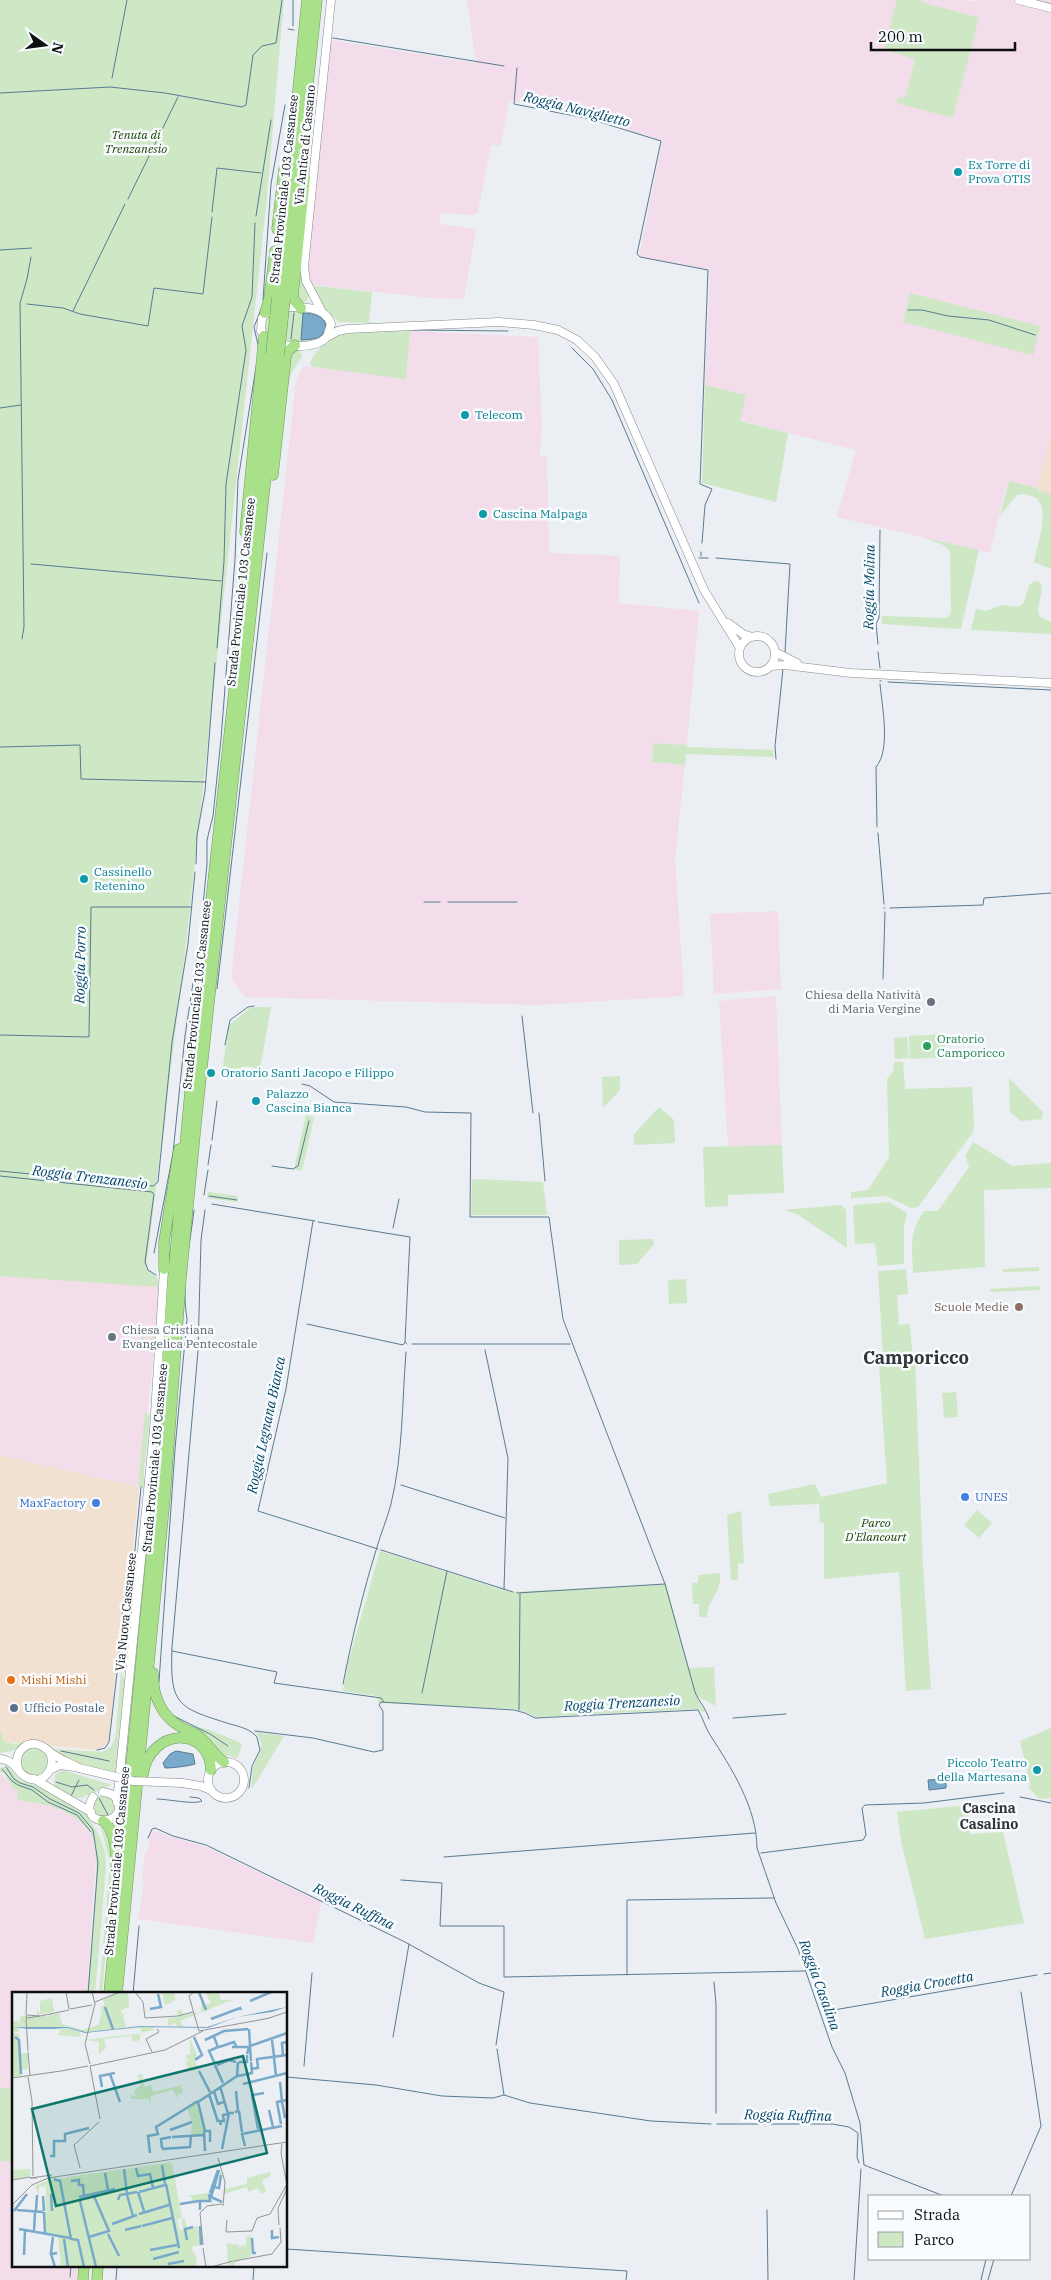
<svg xmlns="http://www.w3.org/2000/svg" width="1051" height="2280" viewBox="0 0 1051 2280" font-family="'IBM Plex Serif',serif">
	<rect width="100%" height="100%" fill="#ebeef2"/>
	<path fill="#f2e1d0" d="M1050 437H1051V494L1039 491 1037 488Z
		M0 1455 139 1487 131 1572 124 1587 109 1741 104 1746 96 1750 0 1741Z"/>
	<path fill="#f3ddea" d="M467 0H897L884 50 916 58 905 98 953 118 979 18 920 2 921 0H967L976 2 977 0H1051V437L1037 488 1008 481 990 553 837 517 856 450 739 420 746 395 705 385 710 270 639 257 662 141 590 118 509 100 501 146 491 145 478 212 472 215 441 213 440 224 476 229 464 299 432 298 305 284 324 39 476 63Z
		M410 331 538 337 542 426 540 456H547L549 553 620 556 619 603 699 611 687 745 653 743 652 762 685 765 675 858 684 996 538 1005 245 997 231 979 296 380 304 366 406 378Z
		M778 911 781 989 714 994 710 914Z
		M776 996 782 1145 728 1146 719 1001Z
		M0 1274 161 1287 139 1487 0 1455Z
		M0 1773 12 1784 77 1818 92 1835 96 1856 87 1994H14V2266H78L77 2280H0Z
		M150 1830 206 1847 321 1902 313 1943 138 1919 144 1882 142 1880 145 1853 148 1851Z"/>
	<path fill="#cee7c4" d="M0 0H284L266 206 185 954 146 1268 158 1278V1287L0 1276Z
		M897 0H921V2L979 18 953 118 897 103 898 97 905 98 915 59 884 50Z
		M300 267 302 279 309 294 307 301 303 303 295 292Z
		M316 286 372 292 369 322 377 323 339 322 320 305 314 288Z
		M910 293 1040 326 1033 355 903 322Z
		M288 310 320 315 327 323 325 335C306 347 281 344 264 330V322L270 314Z
		M410 331 406 379 313 367 310 364C312 353 329 338 339 335 357 329 390 332 410 331Z
		M299 349 302 356 290 376 283 413 290 350Z
		M705 385 746 395 740 421 788 433 776 502 702 483Z
		M1009 481 1037 488 1039 491 1051 494V569L1034 562C1037 543 1051 511 1036 498 1029 495 1025 493 1017 495L1000 516Z
		M925 538 979 550 961 629 882 624V616L946 618 951 614 950 551 943 545Z
		M1036 581 1040 582C1046 592 1034 605 1040 617L1051 622V634L971 630 976 609 986 611 1002 605 1019 607 1024 602 1030 584Z
		M653 743 687 745V747L773 750 774 757 686 754 685 765 652 762Z
		M256 1007H271L260 1069 246 1066 244 1076 222 1072 229 1025 250 1008Z
		M945 1034 946 1057 910 1059 909 1036Z
		M907 1037 909 1058 895 1059 894 1038Z
		M894 1062H903L905 1089 972 1087 974 1122 973 1132 918 1207 911 1208 886 1196 851 1198V1192L868 1190 889 1157 887 1079 893 1072Z
		M620 1076V1090L603 1108 602 1077Z
		M1009 1078 1043 1112 1042 1119 1021 1121 1010 1112Z
		M659 1107 674 1120 675 1143 634 1145V1134Z
		M306 1115 314 1117 302 1171 294 1169Z
		M973 1142 1013 1166 1051 1163V1188L984 1190 985 1267 913 1273C912 1248 909 1232 924 1211H938L969 1167 965 1156Z
		M782 1145 784 1193 728 1195V1206L705 1207 703 1147Z
		M472 1179 543 1182 547 1215H471Z
		M208 1192 238 1196 237 1202 207 1198Z
		M889 1202 907 1213 904 1226V1264L878 1266 875 1243 855 1244 853 1208 854 1205Z
		M841 1205 846 1210 847 1248 797 1214 784 1210Z
		M653 1239 654 1244 637 1264 619 1265V1240Z
		M1039 1267V1271L1003 1272V1269Z
		M906 1269 908 1294 897 1295 899 1325 910 1324 912 1351 909 1354 883 1355 878 1271Z
		M686 1279 687 1303 669 1304 668 1280Z
		M1040 1286V1290L991 1292 990 1289Z
		M143 1329 154 1331 156 1339 154 1351 146 1350 150 1346 152 1332 147 1331 141 1351Z
		M915 1360 923 1566 931 1689 906 1691 899 1572 824 1579V1523H820L819 1504 770 1506 768 1494 815 1484 821 1497 887 1483 879 1363Z
		M956 1392 958 1417 944 1418 942 1393Z
		M145 1413 149 1415 150 1419 144 1470V1488L138 1486Z
		M977 1510 992 1523 979 1538 964 1525Z
		M741 1511 744 1563 738 1564V1580H731L727 1515Z
		M380 1551 510 1592 666 1584 689 1668 714 1667 716 1706 697 1696 700 1704 706 1713 696 1709 535 1717 526 1712 514 1709 378 1703 377 1696 343 1691 348 1663Z
		M720 1573C722 1593 706 1602 707 1617H699V1604H693L692 1583H698V1575Z
		M136 1575 130 1613 125 1620 128 1594Z
		M133 1620 127 1671 122 1665 125 1626Z
		M121 1672 125 1680 118 1740 117 1775 80 1766 55 1752 52 1749 102 1752 111 1747 115 1739Z
		M194 1726 207 1729 239 1742 242 1746 237 1758 221 1754Z
		M1051 1728V1798L1039 1799 1029 1788 1030 1783 1020 1741Z
		M254 1732 284 1736 252 1789C251 1783 252 1775 253 1768 257 1755 269 1744 254 1732Z
		M0 1733H2V1738L4 1742 16 1744 25 1741 13 1751 0 1753Z
		M20 1762a14 14 0 1 1 28 0a14 14 0 1 1-28 0Z
		M125 1762H126L117 1849 109 1824 117 1817Z
		M7 1766 20 1780 44 1789 86 1812 100 1838 105 1852 106 1868 95 1994H87C89 1966 104 1851 91 1833 72 1808 46 1804 17 1800L18 1790 13 1788 4 1773 0 1772V1768Z
		M62 1770 112 1785 81 1798 70 1797 54 1787 55 1775Z
		M93 1806a11 11 0 1 1 22 0a11 11 0 1 1-22 0Z
		M969 1805 970 1834 1003 1832 1024 1923 925 1939 902 1846 897 1812Z
		M100 1824 108 1830 113 1867 102 1994H99L110 1862Z
		M0 2088 14 2089V2162L0 2161Z"/>
	<path fill="#79aacb" stroke="#597b93" d="M303 313C314 314 324 315 326 327 323 340 312 339 301 340Z
		M176 1751 193 1754 195 1764C190 1766 172 1768 165 1768L163 1763 170 1754Z
		M946 1779V1788L929 1790 928 1780Z"/>
	<g fill="none" stroke-linecap="round" stroke-linejoin="round">
		<path stroke="#597b93" stroke-width="1" d="M293 26V0
			M288 29 294 30
			M333 38 504 66
			M517 68 514 104 590 119 661 141 637 254 640 257 708 270 700 484 712 489 705 505 702 543
			M112 78 127 0
			M0 93 110 87 165 93 242 107 246 105 253 55 262 46 276 43 282 0
			M128 199 178 97
			M212 212 217 168 261 173
			M256 216 271 120
			M0 250 32 248
			M263 300 271 184 285 105
			M27 304 63 308 80 314 148 326 154 288 203 294 212 217
			M908 310H922L948 316 989 320 1035 335
			M73 311 125 204
			M410 330 508 331
			M291 339 294 313
			M258 345 254 327 262 307
			M572 348 593 369 612 400 699 603
			M0 408 21 405
			M701 556V552
			M699 558H708
			M716 558 790 564 785 653
			M31 564 221 581
			M22 639 24 627 20 303 27 279 31 257
			M878 644 876 624 879 618 880 530
			M217 648 224 561 226 484 246 350 242 326 252 297 255 223
			M878 652 880 668
			M880 681H881
			M888 682 1051 690
			M0 747 80 745 81 779 206 782
			M776 759 775 746 783 669
			M877 827 876 767C891 750 882 706 880 684
			M878 833 884 904
			M196 864 197 835 205 791 215 663
			M424 902H440
			M448 902H517
			M884 908H885
			M890 908 983 905 984 898 1051 893
			M883 979 885 912
			M217 989 267 553
			M522 1016 533 1113
			M0 1035 89 1037 91 907H192
			M225 1045 230 1020 248 1007 254 1006
			M302 1084 310 1086 334 1102 406 1107 425 1112 471 1113 470 1217H549L563 1319 665 1584 695 1692C699 1702 706 1708 709 1719
			M539 1113 545 1181
			M212 1140 217 1101
			M208 1165 211 1145
			M272 1166 293 1169 298 1166 309 1121
			M0 1171 153 1186 158 1182 172 1042 188 944 195 872
			M0 1176 152 1192 154 1194 145 1262 148 1270 156 1275
			M204 1195 208 1170
			M209 1196 237 1200
			M212 1204 315 1221
			M205 1210 201 1240 198 1351 172 1647C170 1705 176 1707 230 1724 241 1727 250 1729 257 1737L260 1750 252 1766 249 1788
			M313 1221 286 1389 258 1511 378 1549
			M318 1222 410 1237 405 1342 407 1344
			M393 1228 399 1199
			M154 1253 173 1153 185 1036 200 937 207 864V840L213 816 221 739 235 559 238 480 257 361
			M307 1324 403 1345 405 1342
			M412 1344H570
			M485 1350 508 1458 504 1589
			M401 1485 505 1518
			M381 1550 513 1592
			M517 1593 665 1584
			M122 1617 124 1593 133 1570 141 1487
			M172 1651 277 1672 274 1683 381 1698 384 1702
			M118 1661 121 1627
			M159 1682 175 1449 187 1319C181 1283 190 1245 194 1210
			M343 1684C352 1638 363 1592 377 1547 381 1533 387 1519 391 1504 403 1454 402 1403 406 1352
			M422 1693 447 1571
			M519 1710 520 1594
			M174 1716 210 1734 228 1746
			M733 1718 786 1714
			M255 1731 313 1738 374 1752 383 1750V1711L379 1705 381 1702 514 1710 525 1713 535 1718 698 1710C703 1718 705 1727 710 1735 731 1767 757 1808 757 1848L776 1903 798 1949 832 2047 845 2073 860 2123 864 2165 944 2196
			M97 1750 105 1748 109 1742 117 1673
			M61 1751 109 1761
			M6 1767 14 1779 20 1783 33 1787 50 1799 79 1813 93 1830 98 1863 88 1994
			M2 1769 12 1781 18 1785 32 1790 48 1802 77 1815 91 1832
			M56 1782 72 1787 87 1785 94 1790
			M71 1796 79 1780
			M1020 1797 1051 1803
			M99 1798 108 1815
			M157 1799C168 1799 194 1805 202 1801L199 1798 190 1797
			M148 1838 152 1829 155 1828 173 1836 206 1845 405 1942 479 1983 504 1992 496 2045
			M761 1853 863 1840 866 1835 862 1808 865 1805 924 1803 1004 1793
			M444 1857 755 1833
			M401 1880 442 1883 440 1926H504V1977L805 1971
			M1044 1974 1051 1973
			M627 1975V1900L774 1898
			M714 1982 716 2004V2113
			M133 1994 139 1926
			M822 2012 1037 1975
			M393 2037 409 1944
			M497 2049 504 2095 530 2103 651 2121 711 2124
			M304 2066 312 1973
			M286 2077 376 2085 442 2096 493 2098 504 2095
			M717 2124H832L849 2127 858 2133 857 2157 859 2163
			M1011 2196 1041 2126 1021 1992
			M767 2210 768 2280
			M286 2249 627 2271 626 2280
			M70 2277 71 2266
			M116 2280 117 2266
			M253 2280 254 2266
			M854 2280 861 2169
			M981 2280 986 2259
			M988 2280 994 2259"/>
		<defs>
			<path id="secondary" d="M1019 0 1051 8
				M284 307C300 307 325 305 331 324L327 337C315 350 283 347 268 340L261 331 262 318 270 310Z
				M322 312 306 281 304 267 331 0
				M327 337 338 331 348 329 499 322 534 325 558 330 577 340 595 357 614 384 704 590 740 648
				M728 623 743 634 752 637
				M739 654a18 18 0 1 1 36 0a18 18 0 1 1-36 0Z
				M775 652 797 663
				M771 666 785 665 851 673 1051 683
				M0 1759C18 1761 15 1773 28 1778 45 1785 56 1767 50 1753
				M208 1780a18 18 0 1 1 36 0a18 18 0 1 1-36 0Z
				M18 1768C16 1761 17 1754 22 1749 32 1739 42 1745 50 1752 58 1759 70 1763 79 1768
				M50 1770 60 1765 75 1767
				M34 1779 91 1812
				M182 1783 201 1786 211 1790
				M93 1797C75 1828 130 1827 117 1800 114 1794 109 1793 103 1792
				M117 1802 154 1430 164 1269"/>
			<path id="highway" d="M277 229 284 169
				M277 298 307 0
				M285 299 317 0
				M301 308 294 300 293 295 305 177
				M265 313 269 299 275 251
				M273 475 286 357 288 351 295 345
				M245 532 264 336
				M164 1269V1242L179 1149
				M153 1673C153 1694 160 1714 179 1726 186 1730 194 1732 200 1737 209 1745 214 1755 224 1762
				M143 1774C151 1727 209 1726 211 1770
				M103 1821C115 1829 116 1851 116 1864
				M109 1994 157 1497 173 1277 190 1092 271 354
				M117 1994 165 1497 181 1278 197 1114 279 355
				M83 2280 84 2266
				M97 2280 98 2266"/>
		</defs>
		<use href="#secondary" stroke="#878a8d" stroke-width="9"/>
		<use href="#highway" stroke="#72975f" stroke-width="11"/>
		<use href="#secondary" stroke="#fff" stroke-width="8"/>
		<use href="#highway" stroke="#a8e18a" stroke-width="10"/>
		<defs>
			<path id="secondary-bridge" d="M79 1768 133 1781 182 1783"/>
			<path id="highway-bridge" d="M271 354 277 298
				M279 355 285 299"/>
		</defs>
		<use href="#secondary-bridge" stroke="#878a8d" stroke-width="9" stroke-linecap="butt"/>
		<use href="#highway-bridge" stroke="#72975f" stroke-width="11" stroke-linecap="butt"/>
		<use href="#secondary-bridge" stroke="#fff" stroke-width="8"/>
		<use href="#highway-bridge" stroke="#a8e18a" stroke-width="10"/>
	</g>
	<g fill="#0f9aa8" stroke="#f9fcff" stroke-width="2">
		<circle cx="958" cy="172" r="5"/>
		<circle cx="465" cy="415" r="5"/>
		<circle cx="483" cy="514" r="5"/>
		<circle cx="84" cy="879" r="5"/>
		<circle cx="211" cy="1073" r="5"/>
		<circle cx="256" cy="1101" r="5"/>
		<circle cx="1037" cy="1770" r="5"/>
	</g>
	<g fill="#6b7280" stroke="#f9fcff" stroke-width="2">
		<circle cx="931" cy="1002" r="5"/>
		<circle cx="112" cy="1337" r="5"/>
	</g>
	<circle fill="#2e9e5b" stroke="#f9fcff" stroke-width="2" cx="927" cy="1046" r="5"/>
	<circle fill="#8d6e63" stroke="#f9fcff" stroke-width="2" cx="1019" cy="1307" r="5"/>
	<g fill="#3f7fe0" stroke="#f9fcff" stroke-width="2">
		<circle cx="965" cy="1497" r="5"/>
		<circle cx="96" cy="1503" r="5"/>
	</g>
	<circle fill="#e8710a" stroke="#f9fcff" stroke-width="2" cx="11" cy="1680" r="5"/>
	<circle fill="#5c6f8a" stroke="#f9fcff" stroke-width="2" cx="14" cy="1708" r="5"/>
	<g text-anchor="middle" stroke-width="5" stroke-linejoin="round" paint-order="stroke">
		<g font-size="12" font-style="italic" fill="#1a4200" stroke="#f9fcff">
			<text x="136" y="139">Tenuta di<tspan x="136" dy="14">Trenzanesio</tspan></text>
			<text x="876" y="1527">Parco<tspan x="876" dy="14">D'Elancourt</tspan></text>
		</g>
		<g font-size="12" fill="#0d0e0f" stroke="#f9fcff">
			<text transform="translate(305 145) rotate(-84)" y="4">Via Antica di Cassano</text>
			<text transform="translate(284 189) rotate(-84)" y="4">Strada Provinciale 103 Cassanese</text>
			<text transform="translate(241 592) rotate(-84)" y="4">Strada Provinciale 103 Cassanese</text>
			<text transform="translate(197 995) rotate(-84)" y="4">Strada Provinciale 103 Cassanese</text>
			<text transform="translate(155 1458) rotate(-85)" y="4">Strada Provinciale 103 Cassanese</text>
			<text transform="translate(126 1612) rotate(-84)" y="4">Via Nuova Cassanese</text>
			<text transform="translate(117 1861) rotate(-85)" y="4">Strada Provinciale 103 Cassanese</text>
		</g>
		<g font-size="12" fill="#0d838f" stroke="#f9fcff" text-anchor="start">
			<text x="968" y="169">Ex Torre di<tspan x="968" dy="14">Prova OTIS</tspan></text>
			<text x="475" y="419">Telecom</text>
			<text x="493" y="518">Cascina Malpaga</text>
			<text x="94" y="876">Cassinello<tspan x="94" dy="14">Retenino</tspan></text>
			<text x="221" y="1077">Oratorio Santi Jacopo e Filippo</text>
			<text x="266" y="1098">Palazzo<tspan x="266" dy="14">Cascina Bianca</tspan></text>
			<text x="1027" y="1767" text-anchor="end">Piccolo Teatro<tspan x="1027" dy="14">della Martesana</tspan></text>
		</g>
		<g font-size="12" fill="#5b616d" stroke="#f9fcff" text-anchor="end">
			<text x="921" y="999">Chiesa della Natività<tspan x="921" dy="14">di Maria Vergine</tspan></text>
			<text x="122" y="1334" text-anchor="start">Chiesa Cristiana<tspan x="122" dy="14">Evangelica Pentecostale</tspan></text>
		</g>
		<g font-size="12" fill="#27864d" stroke="#f9fcff" text-anchor="start">
			<text x="937" y="1043">Oratorio<tspan x="937" dy="14">Camporicco</tspan></text>
		</g>
		<g font-size="12" fill="#785e54" stroke="#f9fcff" text-anchor="end">
			<text x="1009" y="1311">Scuole Medie</text>
		</g>
		<g font-size="12" fill="#366cbe" stroke="#f9fcff" text-anchor="start">
			<text x="975" y="1501">UNES</text>
			<text x="86" y="1507" text-anchor="end">MaxFactory</text>
		</g>
		<g font-size="12" fill="#c56008" stroke="#f9fcff" text-anchor="start">
			<text x="21" y="1684">Mishi Mishi</text>
		</g>
		<g font-size="12" fill="#4e5e75" stroke="#f9fcff" text-anchor="start">
			<text x="24" y="1712">Ufficio Postale</text>
		</g>
		<g font-size="14" font-style="italic" fill="#034565" stroke="#f9fcff">
			<text transform="translate(577 109) rotate(14)" y="5">Roggia Naviglietto</text>
			<text transform="translate(869 587) rotate(-89)" y="5">Roggia Molina</text>
			<text transform="translate(80 965) rotate(-89)" y="5">Roggia Porro</text>
			<text transform="translate(90 1177) rotate(7)" y="5">Roggia Trenzanesio</text>
			<text transform="translate(266 1425) rotate(-78)" y="5">Roggia Legnana Bianca</text>
			<text transform="translate(622 1703) rotate(-3)" y="5">Roggia Trenzanesio</text>
			<text transform="translate(354 1906) rotate(26)" y="5">Roggia Ruffina</text>
			<text transform="translate(927 1984) rotate(-10)" y="5">Roggia Crocetta</text>
			<text transform="translate(820 1985) rotate(70)" y="5">Roggia Casalina</text>
			<text transform="translate(788 2115) rotate(1)" y="5">Roggia Ruffina</text>
		</g>
		<g font-size="14" font-weight="bold" fill="#323538" stroke="#f9fcff">
			<text x="989" y="1813">Cascina<tspan x="989" dy="16">Casalino</tspan></text>
		</g>
		<g font-size="18" font-weight="bold" fill="#323538" stroke="#f9fcff">
			<text x="916" y="1364">Camporicco</text>
		</g>
	</g>
	<g transform="translate(12 1992)">
		<rect width="275" height="275" fill="#ebeef2"/>
		<path d="M108 0H115L117 6V15L109 18 110 22 114 21 111 24 114 35 72 40 56 35H7V40H0V29H6V33L9 24H36L47 21 50 32 70 38 86 33 90 20 88 15 93 13 91 8ZM141 0H162L164 8 153 13 150 0ZM193 0H207L209 8H220L168 29 172 35 164 34V31L156 34V26L166 25 165 19 169 17 171 23 189 20V6L192 13 199 11ZM40 6 42 20 25 23V17L28 22V9ZM127 35H142L141 38 128 41 110 44 128 42 145 38 128 42V48L121 50 119 44 92 47 94 56 87 62V50L74 48 128 41 129 36 99 38ZM56 36 68 40 69 45 46 43 49 38ZM7 41 8 61H16V77L9 78 10 84 0 85V42ZM178 46 186 66 182 68 187 76 182 79 176 77 173 68 177 70 173 64 178 62ZM130 82 132 95 139 93 141 100 180 91 169 94 171 101 165 103 166 108 161 98 139 104 138 113 136 107H120L118 102 124 105 122 99 129 93 125 83ZM182 109H186L193 143H179L180 130 175 116ZM160 170 170 226 165 227 167 238H171L170 227 173 226 175 237 186 234 189 253 179 255 185 267 184 275H49L46 245 33 241 34 194 27 195V203L23 194 36 188ZM19 177 18 184 0 187V178ZM206 177 210 182 206 183 200 203 201 213 198 208 180 210 179 204H170L198 201ZM258 180 259 184 250 188 254 200 249 202 246 196 236 200 235 195 212 202V197L235 192V186ZM239 243V264L222 271 223 275H219L220 271 216 275 215 251 227 253 228 259V254L234 253V245Z" fill="#cee7c4"/>
		<path d="M275 15 260 20 225 25 196 36 128 35 73 41 56 36 41 37H17L0 35H56L74 40 128 34 195 35 225 25Z" fill="#79aacb"/>
		<path fill="none" stroke="#79aacb" stroke-width="2.5" d="M187 0 194 18M238 9 259 0M93 15 101 37M138 17 149 15 146 2M199 27 228 16 229 18M237 37 238 53M3 45 7 48 9 82M182 45 190 63 183 68M202 45 206 55 197 59 203 72M193 48 212 39 236 37M260 48 262 64M207 55 222 50 224 54M220 55H237L235 62M271 63 270 51 275 50M262 66 264 84M239 69 238 54 275 41M227 70H235V63M203 73 211 91M205 73 217 68 224 70M239 77 246 76 245 67 275 63M187 79 198 100M98 82 108 110M226 84 240 81 239 70M268 90 270 109M231 92 275 81M208 94 216 122 211 123 212 129H208L209 133M90 95 88 84 103 81M202 99 206 112 212 110M197 102 206 130M270 110 273 126M257 118 261 135M227 119 230 140M223 120 226 119 224 99M269 132 265 110 275 108M246 137 240 103 252 101M158 138 180 130M192 139 193 159M160 145 192 143M198 150V139H193L186 110 225 84 226 70M233 154 230 142 270 134M150 156 149 147 159 145M150 157 178 155 179 143M210 157 217 121H222M138 161 136 144 146 142 144 135 186 109M38 164H42V149H53V142L77 136M150 173 153 192M124 176 126 184 138 182 141 196M112 177 115 202M93 181 96 198M209 183 207 196 202 195 199 205 210 210M42 187 48 189 59 247 66 248 72 275M59 189 67 188V193H71L72 204M154 192 167 256M202 196 207 178M126 200 132 219M127 200 153 193M198 201 206 178M39 202 40 219M115 203 121 224M31 204 32 219M67 205 103 197M106 208 108 203 125 200M68 209 84 275M168 212 187 209M5 218 31 220M188 218V209H198L197 202M2 219 15 202M24 219 25 203M32 220 33 241M127 222 157 213M100 232 125 223M130 234 160 226M188 234 189 253M7 237 58 246M113 238 129 234M260 238V246L267 245M22 239 23 220M96 242 107 264M77 245 97 239 81 202M240 246 241 261H244M52 247 56 275M175 248 173 237 181 235M138 258 165 253M39 261 41 245M12 263 13 239M141 267 167 260M156 272 172 269M43 275 39 262 45 261"/>
		<path fill="none" stroke="#929497" stroke-width="1" d="M54 0 57 17M123 0 131 10 133 26 166 24 181 20M182 0 177 4 187 39M83 10 108 0M58 17 80 13M38 22 57 18M14 23 15 0M28 24 15 23 14 25 16 26 39 22M14 26 16 59M257 26 275 20M187 39 258 26M16 60 18 83M140 60 134 47 147 40 145 37M78 72 73 52 83 12 80 0M78 74 153 58 191 39M78 74 88 127M49 79 76 74M16 85 20 109M0 86 49 79M20 109 21 184M270 152 269 161 275 193M206 166 213 190 211 214M68 176 62 153 87 130M25 186H18L40 183M0 188 18 185M0 213 20 193 36 186 275 150M0 216V243M215 228 214 240 240 239 245 226 258 222 274 194M267 233 266 216 275 197M191 253 188 221 195 214 210 212M191 256 194 275M222 269 260 262 269 250 268 236M199 275 221 269"/>
		<path fill="#0f766e" fill-opacity="0.15" stroke="#0f766e" stroke-width="2.5" d="M231 64 255 161 44 214 20 117Z"/>
		<rect width="275" height="275" fill="none" stroke="#0d0e0f" stroke-width="2.5"/>
	</g>
	<rect x="868" y="2195" width="162" height="65" fill="#f9fcff" stroke="#9b9d9f"/>
	<rect x="878" y="2211" width="25" height="8" fill="#ffffff" stroke="#9b9d9f"/>
	<text x="914" y="2220" font-size="15" fill="#0d0e0f">Strada</text>
	<rect x="878" y="2232" width="25" height="15" fill="#cee7c4" stroke="#9b9d9f"/>
	<text x="914" y="2245" font-size="15" fill="#0d0e0f">Parco</text>
	<g transform="translate(45 45) rotate(104)" stroke="#f9fcff" stroke-width="4" paint-order="stroke">
	<path d="M0-4L9 19L0 12L-9 19Z" fill="#0d0e0f"/>
	<text y="-8" font-size="14" font-weight="bold" text-anchor="middle" fill="#0d0e0f">N</text>
	</g>
	<path d="M871 42v8h144v-8" fill="none" stroke="#0d0e0f" stroke-width="2.5"/>
	<text x="878" y="42" font-size="15" fill="#0d0e0f" stroke="#f9fcff" stroke-width="4" paint-order="stroke">200 m</text>
</svg>
